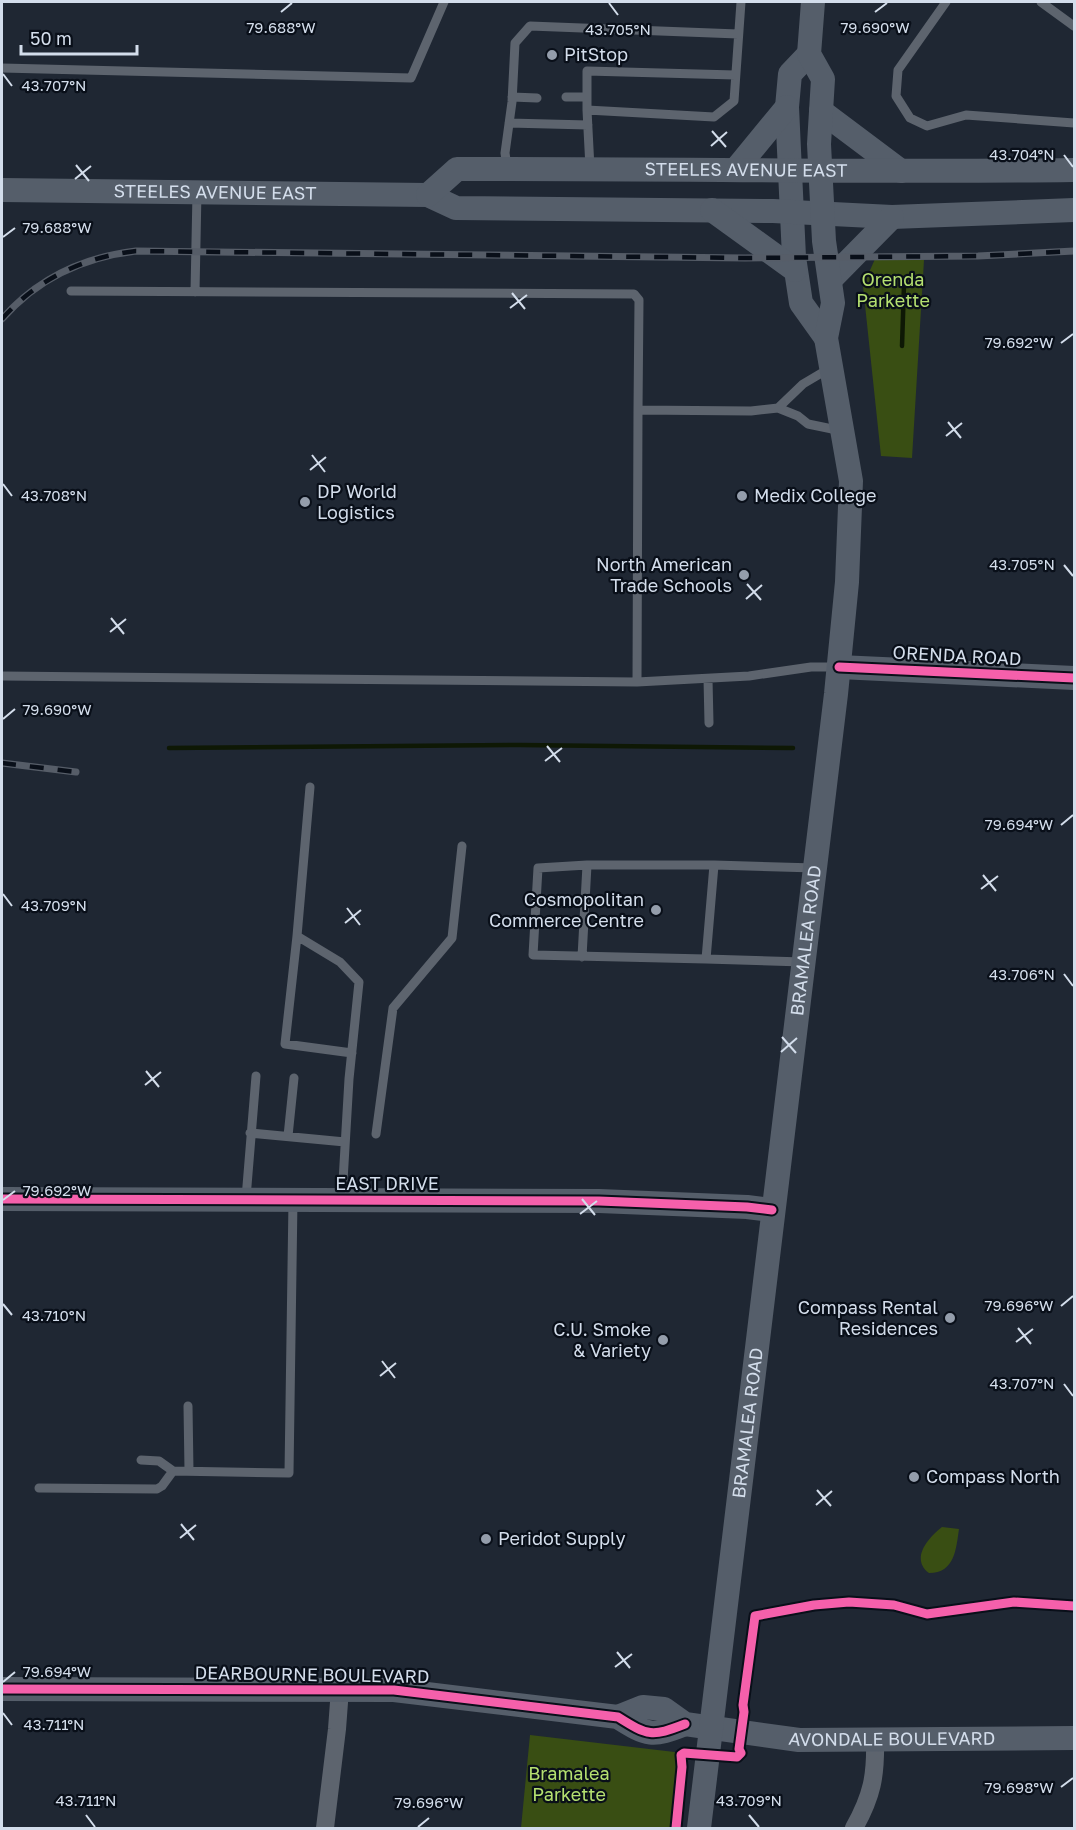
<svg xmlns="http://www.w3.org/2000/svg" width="1076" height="1830" viewBox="0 0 1076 1830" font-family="'Golos Text',sans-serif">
	<rect width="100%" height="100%" fill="#1f2733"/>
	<path fill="#394e13" d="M875 259 924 260 912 458 881 456 863 286Z
		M942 1527 959 1529C956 1549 955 1573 929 1573 910 1559 928 1538 942 1527Z
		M530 1735 683 1753 679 1828H521Z"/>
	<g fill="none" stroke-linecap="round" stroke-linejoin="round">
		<path stroke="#0e1805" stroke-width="4.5" d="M902 346 904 285
			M169 748 520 745 793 748"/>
		<path stroke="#5d646e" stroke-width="9" d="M946 2 898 70 896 96 910 118 927 126 966 115 1074 123
			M1041 2 1074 26
			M2 68 411 78 444 2
			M512 97 537 98
			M566 97H587
			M587 110V71L735 75
			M509 123 588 125
			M507 167 505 153 512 102 515 43 530 26 738 34
			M590 168 587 110 714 117 734 101 741 2
			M71 291 634 294 639 300 638 410 751 411 778 408 798 416 808 424 842 431
			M195 292 197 192
			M778 408 803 384 830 368
			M638 410 637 682 749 676 811 667H839
			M2 676 637 682
			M708 679 709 723
			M310 787 297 936 340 962 359 982 349 1079 342 1198
			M297 936 285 1044 352 1053
			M582 957 587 865
			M706 959 533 955 538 868 587 865H714
			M803 962 706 959 714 865 815 868
			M250 1133 345 1142
			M376 1134 393 1008 452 938 462 846
			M288 1136 294 1078
			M246 1198 256 1076
			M188 1406 189 1471
			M141 1460 159 1461 173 1471 289 1473 293 1200
			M39 1488 157 1489 162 1486 173 1471"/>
		<path stroke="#5d646e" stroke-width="18" d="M325 1828 337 1729 340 1689
			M854 1828C872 1796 876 1776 875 1739"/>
		<g stroke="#555e6a" stroke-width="24">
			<path d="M809 54 790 74 787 107 794 257 801 303 826 338"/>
			<path d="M821 111 901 171"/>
			<path d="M736 169 787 107"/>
			<path id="s1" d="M2 190 428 195 456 208 773 211 892 217 1074 210"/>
			<path id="s2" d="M428 195 457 169C663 168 869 173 1074 170"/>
			<path d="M712 210 795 270"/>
			<path d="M830 280 892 217"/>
			<path d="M839 667 1074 678"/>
			<path d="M2 1199 599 1201 747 1207 772 1210"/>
			<path d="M2 1689 394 1690 618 1717C648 1736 652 1737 685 1724"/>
			<path id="s3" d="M618 1717 643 1707 664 1709 685 1724 799 1740 1074 1738"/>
			<path id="s4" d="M699 1828 836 694 847 582 851 481 826 338 833 303 824 241 819 144 823 79 809 54 813 2"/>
		</g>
		<defs>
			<path id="rail" d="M2 319C37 279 84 257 136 251L745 258 978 256 1074 251
				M2 763 76 772"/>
		</defs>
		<use href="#rail" stroke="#565d68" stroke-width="7"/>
		<use href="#rail" stroke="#090f19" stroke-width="4.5" stroke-dasharray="14" stroke-linecap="butt"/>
		<defs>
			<path id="cycleway" d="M839 667 1074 678
				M2 1199 599 1201 747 1207 772 1210
				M2 1689 394 1690 618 1717C648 1736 652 1737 685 1724
				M676 1828 682 1767 681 1755 684 1753 737 1757 741 1753 739 1749 744 1712 743 1705 755 1616 814 1605 849 1602 894 1605 927 1614 1014 1602 1074 1606"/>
		</defs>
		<use href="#cycleway" stroke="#090f19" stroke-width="13"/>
		<use href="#cycleway" stroke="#f560ab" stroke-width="9"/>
	</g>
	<path fill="none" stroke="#d3ddeb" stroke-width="2" d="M609 3 618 15M281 12 292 3M875 12 887 3M3 74 12 86M712 131 726 147M711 146 727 132M1064 155 1073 167M76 165 89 181M75 179 91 166M3 237 15 228M512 293 525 309M510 308 527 295M1061 343 1073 334M948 422 961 438M946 436 962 423M312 455 325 472M310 470 326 457M3 484 12 496M1064 565 1073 576M747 584 761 600M746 599 762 585M111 618 124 634M110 632 126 619M3 719 15 709M547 746 560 762M545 761 562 748M1061 825 1073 815M983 875 996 891M981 889 998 876M3 894 12 906M347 908 360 925M345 923 361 910M1064 974 1073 986M782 1037 796 1053M781 1052 797 1038M146 1071 159 1087M145 1085 161 1072M582 1199 595 1215M3 1200 15 1191M580 1214 597 1201M3 1304 12 1315M1061 1306 1073 1296M1018 1328 1031 1344M1016 1342 1033 1329M382 1361 395 1378M380 1376 396 1363M1064 1384 1073 1396M817 1490 831 1506M816 1505 832 1491M181 1524 194 1540M180 1538 196 1525M617 1652 630 1668M615 1667 632 1654M3 1682 15 1672M3 1713 12 1725M1061 1787 1073 1778M86 1815 95 1827M749 1815 759 1827M418 1827 429 1818"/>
	<g fill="#949dab" stroke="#090f19" stroke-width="2">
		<circle cx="552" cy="55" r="6"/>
		<circle cx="742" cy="496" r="6"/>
		<circle cx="305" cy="502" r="6"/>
		<circle cx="744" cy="575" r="6"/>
		<circle cx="656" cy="910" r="6"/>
		<circle cx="950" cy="1318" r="6"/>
		<circle cx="663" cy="1340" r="6"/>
		<circle cx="914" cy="1477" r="6"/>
		<circle cx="486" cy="1539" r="6"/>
	</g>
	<g text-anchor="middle" stroke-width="4.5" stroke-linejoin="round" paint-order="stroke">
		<g font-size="18" fill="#d3ddeb" stroke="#090f19" text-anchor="start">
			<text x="564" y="61">PitStop</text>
			<text x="317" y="498">DP World<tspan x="317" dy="21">Logistics</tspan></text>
			<text x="754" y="502">Medix College</text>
			<text x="732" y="571" text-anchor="end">North American<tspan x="732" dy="21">Trade Schools</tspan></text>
			<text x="644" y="906" text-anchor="end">Cosmopolitan<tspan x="644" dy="21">Commerce Centre</tspan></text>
			<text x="938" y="1314" text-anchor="end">Compass Rental<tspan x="938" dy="21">Residences</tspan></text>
			<text x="651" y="1336" text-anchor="end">C.U. Smoke<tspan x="651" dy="21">&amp; Variety</tspan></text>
			<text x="926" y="1483">Compass North</text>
			<text x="498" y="1545">Peridot Supply</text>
		</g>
		<g font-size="18" fill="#d3ddeb" stroke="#090f19">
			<text dy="6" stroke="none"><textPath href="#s2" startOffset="328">STEELES AVENUE EAST</textPath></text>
			<text dy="6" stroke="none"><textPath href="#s1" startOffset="213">STEELES AVENUE EAST</textPath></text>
			<text transform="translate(957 656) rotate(3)" y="6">ORENDA ROAD</text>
			<text dy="6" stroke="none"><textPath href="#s4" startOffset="894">BRAMALEA ROAD</textPath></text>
			<text x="387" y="1190">EAST DRIVE</text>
			<text dy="6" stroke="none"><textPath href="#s4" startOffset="408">BRAMALEA ROAD</textPath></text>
			<text transform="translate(312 1675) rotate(1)" y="6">DEARBOURNE BOULEVARD</text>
			<text dy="6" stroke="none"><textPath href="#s3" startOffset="282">AVONDALE BOULEVARD</textPath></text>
		</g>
		<g font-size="18" fill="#b5e070" stroke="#090f19">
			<text x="893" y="286">Orenda<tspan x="893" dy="21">Parkette</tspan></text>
			<text x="569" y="1780">Bramalea<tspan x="569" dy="21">Parkette</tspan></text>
		</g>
	</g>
	<g font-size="15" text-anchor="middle" fill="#d3ddeb" stroke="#090f19" stroke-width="4.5" stroke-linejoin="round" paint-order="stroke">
		<text x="281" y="33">79.688°W</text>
		<text x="875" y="33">79.690°W</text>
		<text x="618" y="35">43.705°N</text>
		<text x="54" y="91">43.707°N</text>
		<text x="1022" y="160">43.704°N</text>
		<text x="57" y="233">79.688°W</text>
		<text x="1019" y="348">79.692°W</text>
		<text x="54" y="501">43.708°N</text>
		<text x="1022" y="570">43.705°N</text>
		<text x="57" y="715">79.690°W</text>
		<text x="1019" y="830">79.694°W</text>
		<text x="54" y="911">43.709°N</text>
		<text x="1022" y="980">43.706°N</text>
		<text x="57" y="1196">79.692°W</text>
		<text x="1019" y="1311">79.696°W</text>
		<text x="54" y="1321">43.710°N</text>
		<text x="1022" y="1389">43.707°N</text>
		<text x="57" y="1677">79.694°W</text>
		<text x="54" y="1730">43.711°N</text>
		<text x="1019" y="1793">79.698°W</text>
		<text x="86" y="1806">43.711°N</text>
		<text x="749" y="1806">43.709°N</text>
		<text x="429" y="1808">79.696°W</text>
	</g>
	<rect width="1076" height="1830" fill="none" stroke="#d3ddeb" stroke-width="6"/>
	<path d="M21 45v9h116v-9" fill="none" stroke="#d3ddeb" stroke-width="3"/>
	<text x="30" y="45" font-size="18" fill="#d3ddeb" stroke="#090f19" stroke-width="4.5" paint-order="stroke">50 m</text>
</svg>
